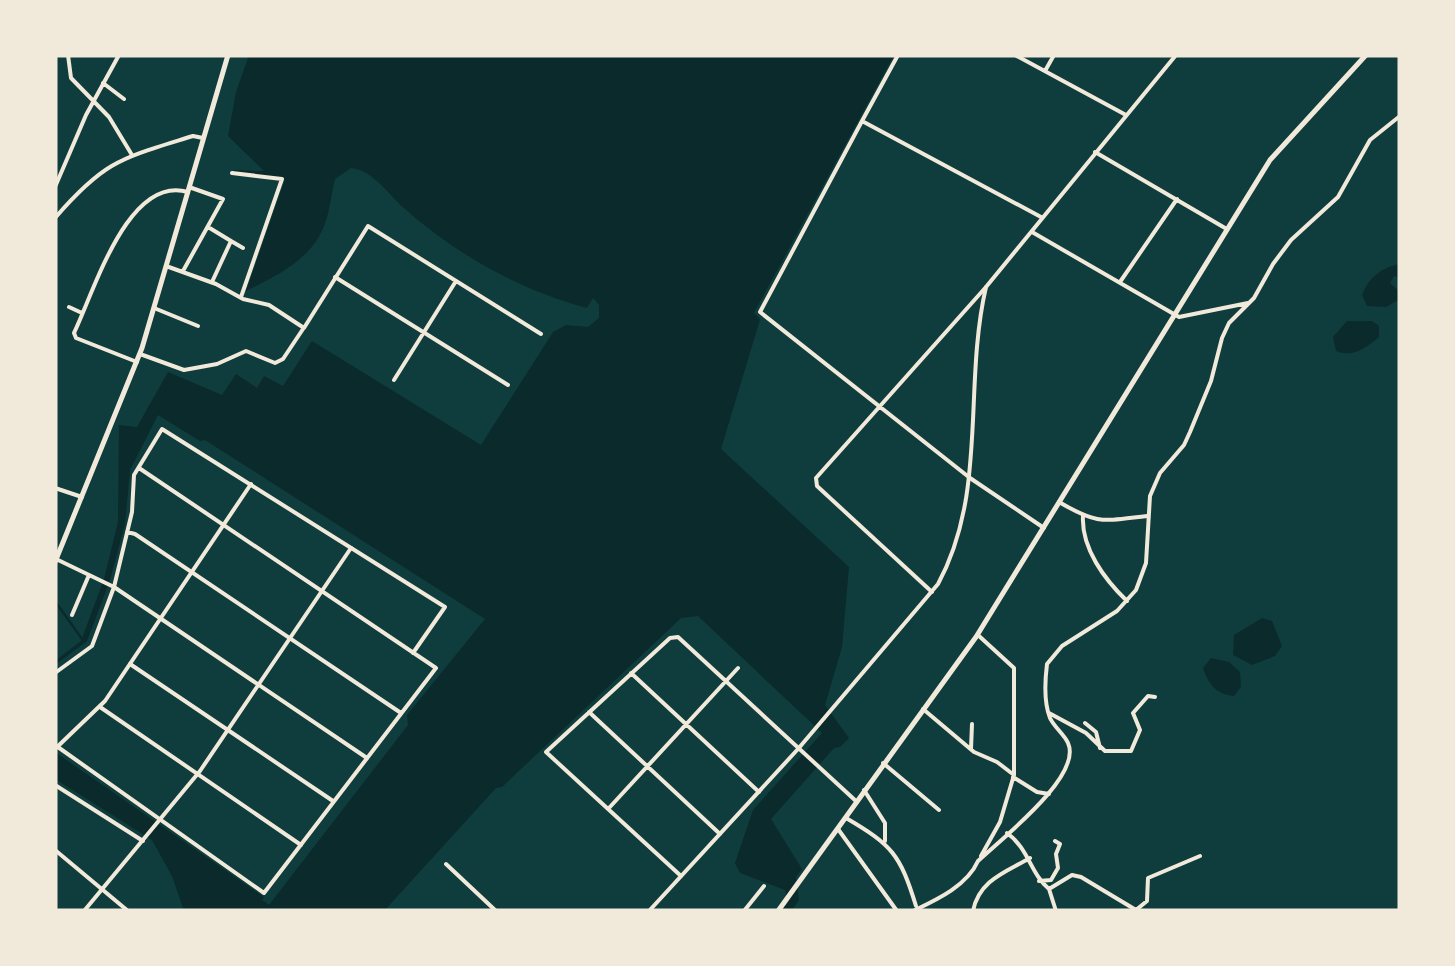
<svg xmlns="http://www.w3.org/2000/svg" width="1455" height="966" viewBox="0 0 1455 966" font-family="Ubuntu,sans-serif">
	<rect width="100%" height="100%" fill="#0f3d3e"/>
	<path fill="#0a2a2b" d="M249 55H894L754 313 760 319 759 323 721 449 849 567 842 647 825 705 849 738 840 747 834 748 771 819 802 869 796 877 799 900 791 911H781L788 903 785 890 740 873 735 863 753 810 822 733 698 616 681 618 502 787 496 788 384 911H184L172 876 152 840 55 779V752L264 897 262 900 269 905 408 725 407 715 485 619 205 440 200 441 158 415 130 470 125 524 110 580 87 641 55 665V661L81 641 104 579 118 522 119 425 137 427 168 372 222 395 236 374 257 388 264 376 283 386 312 341 481 445 553 332 566 325 588 327 599 318V305L593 298 587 308C520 290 457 255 405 209 389 195 373 170 351 168L335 179C331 195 330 211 324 226 311 260 276 276 246 291L285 179 233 173 234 170 264 171 228 136 236 92Z
		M1400 264V278L1394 276 1390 283 1400 292V299L1386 307 1367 306 1362 295C1369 277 1382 267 1400 264Z
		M1347 321H1372L1379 326V337C1366 348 1353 358 1336 351L1333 337Z
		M1262 618 1272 621 1282 646 1275 656 1252 665 1233 655 1234 635Z
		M1211 658 1229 662 1240 672 1241 687 1234 696C1216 694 1209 685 1203 668Z"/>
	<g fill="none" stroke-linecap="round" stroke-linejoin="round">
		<path stroke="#0a2a2b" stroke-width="2.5" d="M55 601 82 639"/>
		<path stroke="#f1e9da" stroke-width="4" d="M68 55 71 78 109 117 132 155
			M898 55 862 121 1041 217
			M1015 55 1126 115
			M1045 71 1054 55
			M103 83 124 99
			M862 121 760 312 970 478 1044 528
			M1095 152 1225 228
			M232 173 282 179 241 297
			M55 187 86 115 119 55
			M55 218C105 160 122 158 193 136L203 138
			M208 227 231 241 212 282
			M1032 232 1179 317 1248 303
			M231 241 243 248
			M166 266 216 284 243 299 269 305 304 328 368 226 541 334
			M183 271 223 199 189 187
			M335 277 508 385
			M1120 282 1177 199
			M69 307 82 313
			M154 308 198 326
			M140 354 184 370 217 364 246 351 275 363 283 359 303 329
			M137 362 76 338 74 333C94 292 128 174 188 192
			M394 380 456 281
			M55 488 82 497
			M1059 502C1098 525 1103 521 1147 516
			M1083 516C1081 548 1105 580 1127 601
			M127 532 135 534 401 713
			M56 559 114 587
			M932 592 817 486 816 478 986 287
			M72 615 89 575
			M979 636 1014 668V775
			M130 664 333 801
			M55 673 92 646 114 587 132 512 134 475 162 429 445 607 413 653
			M631 673 759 792
			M100 707 301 845
			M923 709 974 752 997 762 1014 775 1000 822 981 856
			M589 712 720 834
			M1049 713 1086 733 1105 751H1131L1140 730 1133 713 1148 696 1155 697
			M1085 723 1096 732 1100 748
			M55 745 264 893 436 668 139 468
			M971 749 972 724
			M883 763 939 810
			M1013 777 1037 792 1049 794
			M55 785 143 841
			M864 790 885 823V841
			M609 808 738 668
			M846 818C892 845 900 854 916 906
			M838 829 897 911
			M1007 833C1029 849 1030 873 1049 889L1072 875 1081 877 1136 910 1147 901 1148 878 1200 856
			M55 850 128 911
			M446 864 496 911
			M681 876 546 752 670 638 678 637 857 802
			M1039 881 1051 880 1058 868 1056 854 1060 844 1055 841
			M1049 889 1056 911
			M744 911 764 886
			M913 911C936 900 967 886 978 861 1001 839 1083 776 1068 743 1064 734 1054 727 1050 718 1044 703 1045 680 1047 664L1062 646 1117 611 1136 590 1146 563 1150 496 1160 473 1184 445 1190 432 1211 381 1222 338 1229 323 1254 298 1273 264 1291 240 1338 197 1370 140 1400 116
			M973 911C979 880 1006 872 1030 858"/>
		<path stroke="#f1e9da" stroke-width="4" d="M114 587 367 758
			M55 749 105 701 251 484
			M84 911 200 771 351 548
			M649 911 798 749 938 584C988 492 963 386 986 287L1176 55"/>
		<path stroke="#f1e9da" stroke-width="5" d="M55 562 142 348 228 55"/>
		<path stroke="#f1e9da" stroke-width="5" d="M778 911 976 637 1270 160 1366 55"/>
	</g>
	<rect width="1455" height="966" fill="none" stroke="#f1e9da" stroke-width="115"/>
</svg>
